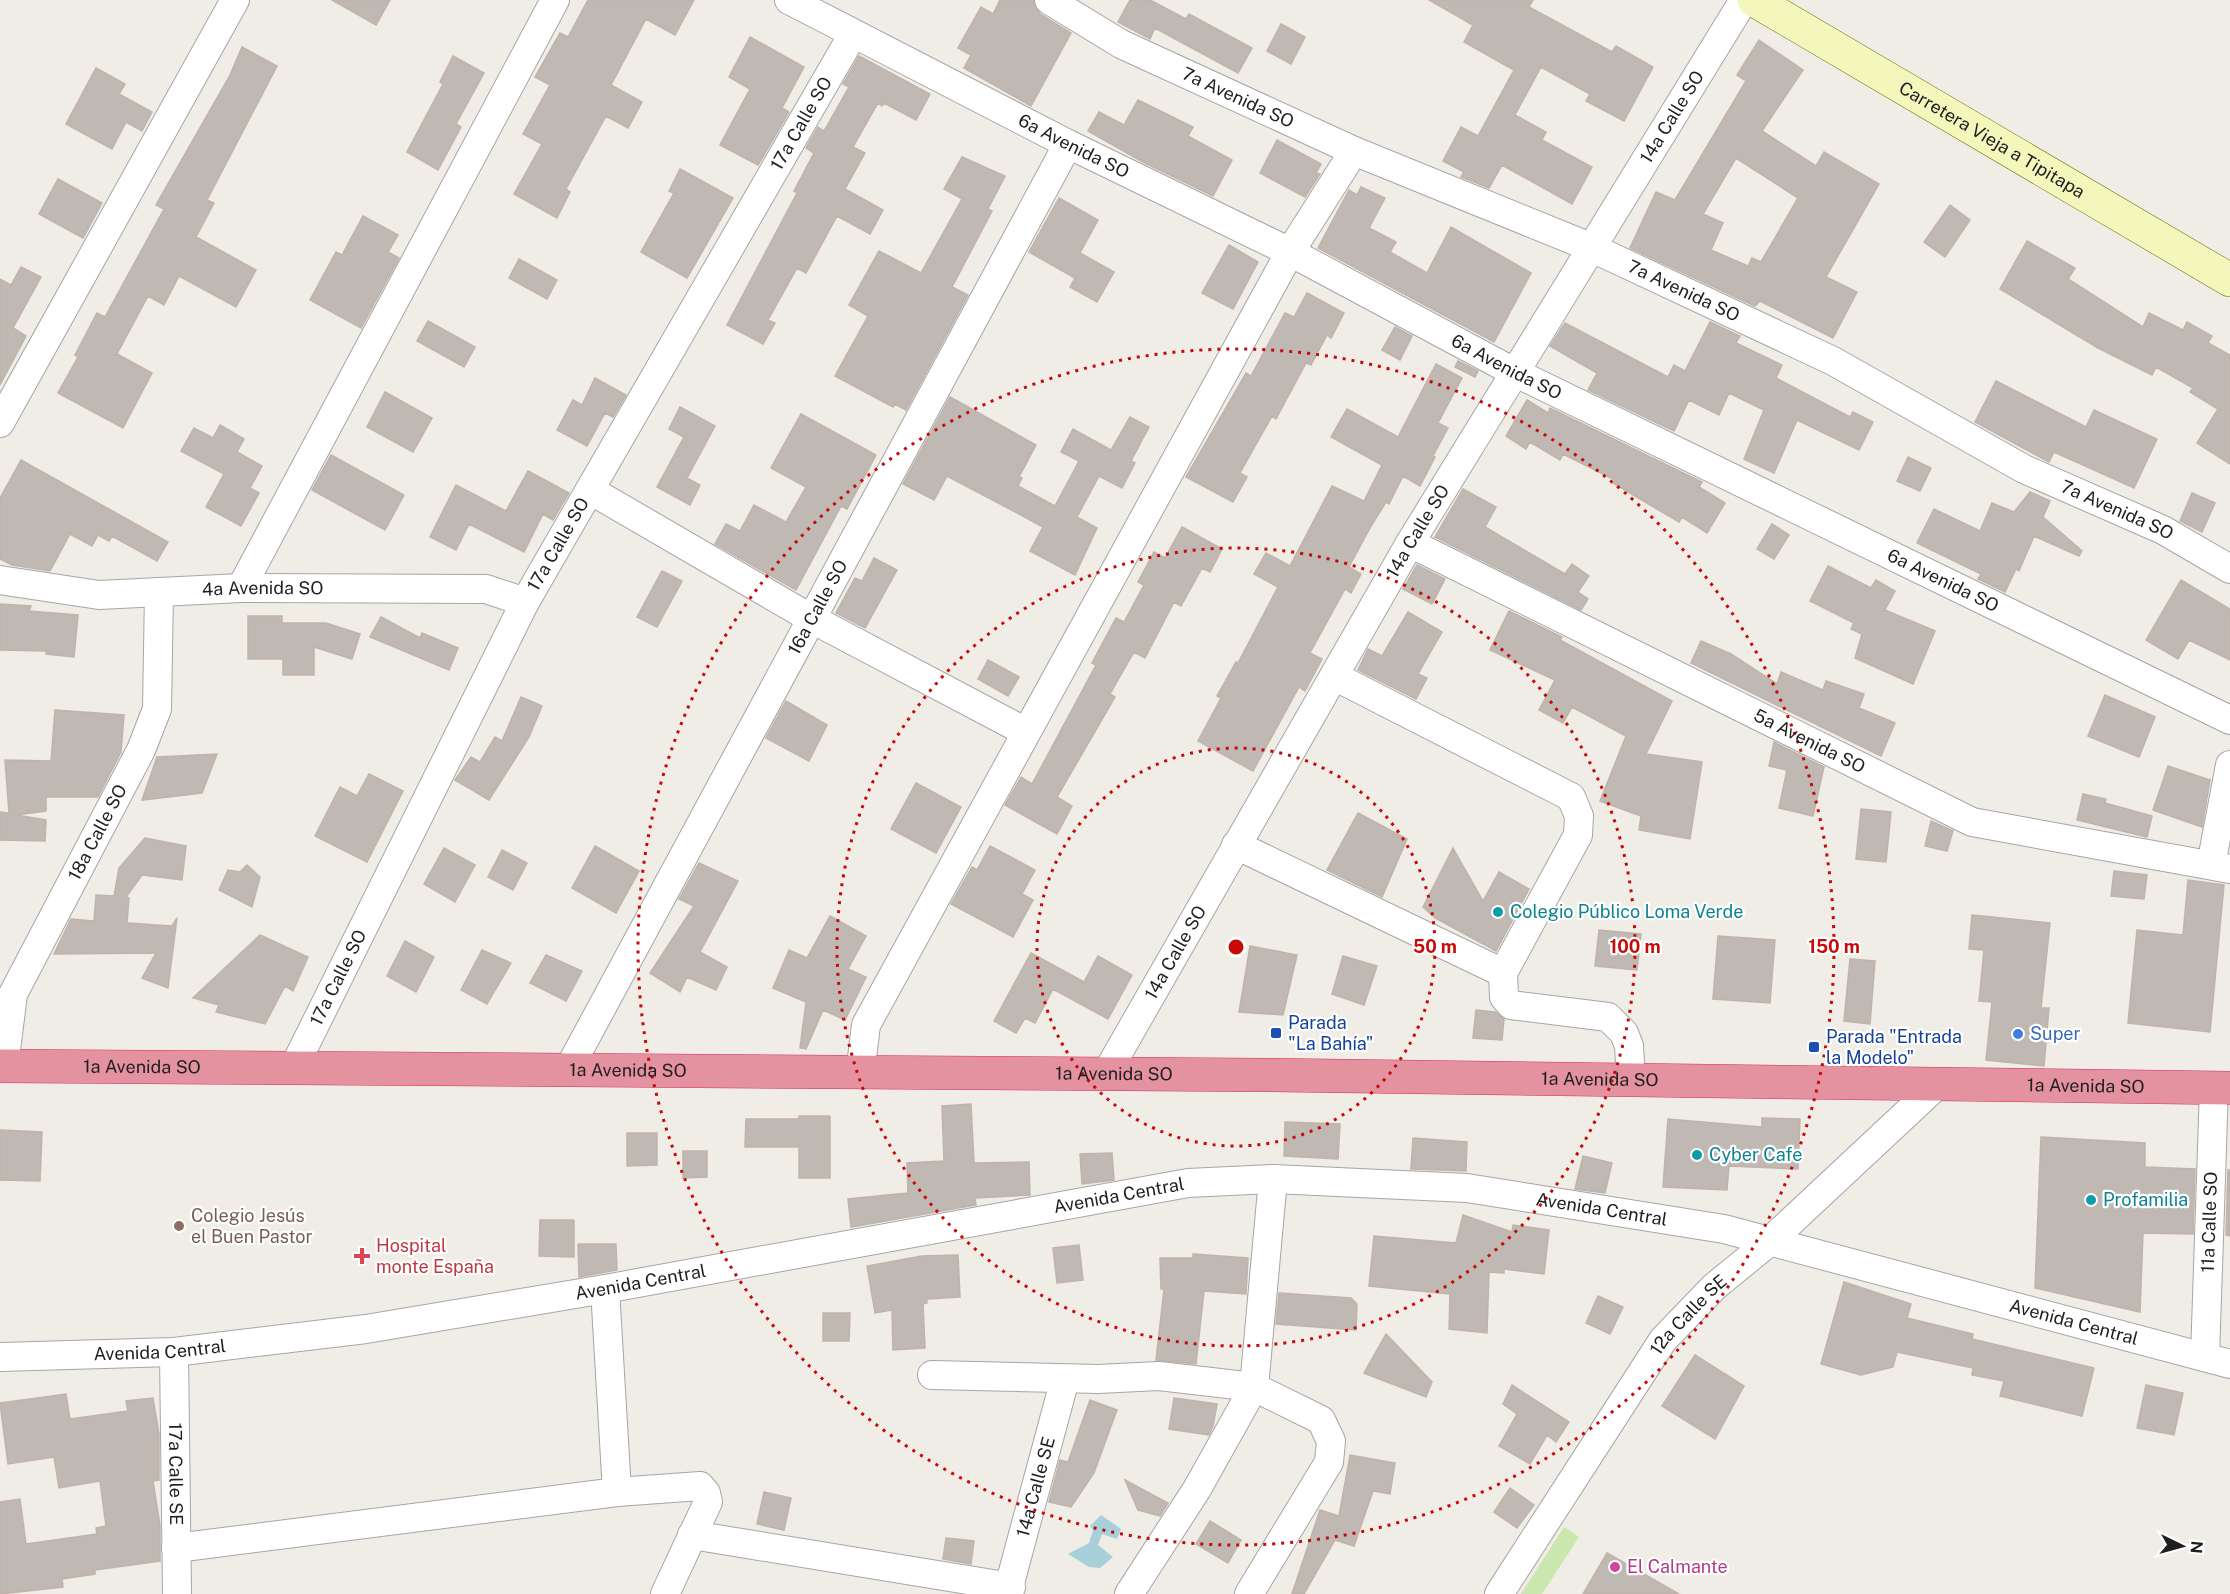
<svg xmlns="http://www.w3.org/2000/svg" width="2230" height="1594" viewBox="0 0 2230 1594" font-family="'Public Sans',sans-serif">
	<rect width="100%" height="100%" fill="#f0ece6"/>
	<path fill="#cae8ae" d="M1564 1527 1579 1537 1542 1594H1521Z"/>
	<path fill="#a8d0db" d="M1101 1515 1121 1529 1117 1539 1102 1534 1098 1545 1113 1557 1100 1568 1089 1567 1068 1554 1089 1543 1093 1530 1090 1526Z"/>
	<path fill="#c0b8b2" stroke="#c1b3a9" stroke-width="1.5" fill-rule="evenodd" d="M332 0H390L376 25Z
		M588 0H694L675 35 646 19 611 85 642 102 628 128 606 116 566 189 570 192 557 218 514 194 542 144 523 134 550 85 535 77 560 33 568 37Z
		M1000 0H1033L1040 14 1071 33 1031 106 964 68 971 55 958 48 981 7 993 14Z
		M1130 0H1150L1186 19 1189 14 1252 48 1238 73 1155 28 1150 39 1118 22Z
		M1429 0H1533L1529 7 1612 52 1616 46 1653 67 1624 121 1586 101 1590 94 1541 67 1515 115 1546 132 1542 140 1592 167 1572 204 1502 165 1489 188 1461 177 1464 172 1443 161 1461 127 1478 136 1514 70 1464 42 1473 25Z
		M1281 24 1305 37 1291 64 1267 51Z
		M750 37 804 67 782 108 789 112 758 165 720 145 750 89 729 77Z
		M1759 40 1803 70 1762 131 1816 166 1824 152 1879 184 1826 277 1857 292 1833 338 1760 301 1755 306 1630 248 1656 192 1675 200 1746 81 1737 75ZM1736 158 1798 198 1761 262 1752 258 1748 266 1711 250 1723 223 1703 214Z
		M242 47 277 66 207 200 214 203 196 237 256 270 236 307 179 276 164 305 148 296 117 354 152 373 123 428 58 393 78 357 75 355 97 313 105 317 164 209 156 205 230 75Z
		M453 56 484 73 456 124 461 127 438 170 407 152 443 84 440 82Z
		M859 56 930 94 916 120 884 103 882 106 878 103 853 147 865 153 845 189 883 210 870 234 837 216 806 273 797 268 768 320 775 323 763 344 727 325 797 193 794 191 814 153 806 148 818 127 824 131 849 87 843 84Z
		M96 68 125 84 119 94 152 112 142 131 126 122 112 149 66 124Z
		M1138 100 1193 127 1188 136 1232 160 1213 196 1143 162 1088 131 1099 112 1124 125Z
		M1277 140 1321 164 1316 173 1320 174 1305 197 1260 173Z
		M962 157 1005 176 988 209 992 211 952 287 968 295 906 410 895 404 893 407 835 376 868 316 849 305 879 251 921 273 962 199 944 189Z
		M680 169 733 198 687 278 641 252 674 193 669 191Z
		M58 179 102 203 83 238 39 214Z
		M1361 187 1385 198 1369 228 1396 242 1390 252 1427 273 1451 227 1531 273 1494 342 1318 248 1349 190 1357 195Z
		M1059 198 1098 220 1080 253 1114 272 1097 302 1070 287 1075 278 1029 252Z
		M1950 205 1970 220 1945 257 1924 242Z
		M363 216 398 235 388 252 399 258 361 328 310 300 336 252 342 255Z
		M2027 241 2075 268 2068 279 2143 327 2149 313 2183 330 2187 322 2212 336 2208 343 2230 355V464L2197 443 2218 409 2190 392 2193 388 2156 367 2152 375 2098 348 2000 289Z
		M1229 245 1258 262 1233 309 1202 293Z
		M519 259 557 280 547 299 509 278Z
		M21 267 41 277 13 328 26 336 0 385V279L11 285Z
		M1307 293 1344 313 1331 338 1327 335 1311 365 1306 363 1276 419 1272 416 1240 473 1247 477 1233 502 1186 477 1246 373 1251 376 1285 313 1294 317Z
		M428 321 475 347 464 367 417 341Z
		M1710 322 1740 336 1736 343 1782 365 1776 378 1850 417 1853 412 1873 422 1859 450 1797 420 1774 473 1744 459 1764 410 1729 393 1719 415 1689 400 1674 431 1588 390 1597 373 1550 346 1565 323 1668 377 1674 365 1685 371Z
		M1395 327 1412 336 1400 360 1382 350Z
		M1458 361 1478 371 1475 377 1455 367Z
		M1436 364 1462 378 1438 423 1448 428 1433 456 1435 457 1420 486 1403 476 1389 504 1386 502 1370 528 1349 567 1361 574 1351 593 1345 589 1310 653 1322 659 1305 691 1299 687 1253 771 1198 741 1221 698 1217 696 1236 662 1238 663 1278 587 1254 574 1266 553 1290 566 1332 486 1364 501 1382 465 1331 437 1347 409 1398 437Z
		M595 378 626 395 613 417 605 413 587 446 557 430 573 400 582 405Z
		M1996 381 2086 427 2094 410 2157 439 2134 488 2054 452 2049 462 1975 422Z
		M385 392 432 418 413 452 367 427Z
		M950 397 1036 445 1019 477 1022 478 1018 486 1055 506 1079 461 1061 452 1073 429 1111 450 1130 417 1149 427 1131 461 1135 463 1122 488 1099 476 1077 517 1097 528 1075 575 1030 551 1043 527 1006 507 947 476 934 500 903 484Z
		M1527 400 1548 413 1550 408 1702 482 1699 487 1725 503 1707 533 1682 517 1679 522 1613 483 1615 480 1563 454 1560 460 1530 442 1526 449 1506 436Z
		M680 407 715 426 687 478 700 485 690 505 657 487 684 437 669 429Z
		M801 414 876 455 847 509 841 506 796 590 715 544 726 524 740 531 754 505 786 522 806 487 771 468Z
		M220 425 244 439 237 452 262 466 250 488 259 493 241 526 206 507 224 474 181 451 194 428 213 438Z
		M331 455 404 495 385 530 312 490Z
		M1908 457 1931 468 1920 491 1897 481Z
		M21 460 168 542 157 561 112 536 109 541 98 535 92 546 70 534 50 571 12 565 0 559V498Z
		M528 471 569 493 553 520 543 514 524 552 469 524 456 550 430 537 456 485 506 511Z
		M1463 489 1496 507 1485 527 1565 574 1572 564 1589 576 1578 592 1588 599 1581 610 1435 537Z
		M2030 492 2050 501 2043 517 2082 551 2079 556 2034 536 2019 571 2016 569 2005 592 1978 579 1981 574 1917 543 1934 509 1980 531 1992 503 2014 512Z
		M2192 493 2215 503 2202 532 2180 521Z
		M1772 524 1789 535 1774 559 1757 549Z
		M1182 527 1222 549 1210 572 1202 568 1181 606 1174 602 1145 658 1134 652 1110 694 1115 697 1057 797 1072 806 1057 834 1005 805 1021 777 1032 784 1096 665 1092 663 1116 618 1124 622 1144 585 1138 582 1154 552 1165 558Z
		M874 558 897 570 865 628 836 613 855 578 862 581Z
		M1417 565 1445 579 1432 604 1403 589Z
		M1828 566 1871 588 1876 580 1895 591 1885 610 1935 631 1913 684 1855 658 1862 634 1851 629 1854 623 1810 601Z
		M662 571 682 581 657 627 637 617Z
		M2181 580 2230 609V660L2189 640 2178 659 2146 640Z
		M0 604 31 606 29 611 78 615 74 657 46 654V651L0 650Z
		M1509 611 1562 637 1560 640 1672 701 1646 754 1702 762 1690 839 1639 830 1641 816 1600 801 1626 736 1572 707 1563 723 1539 710 1555 680 1490 650Z
		M1408 612 1442 632 1418 674 1427 678 1416 699 1358 670 1368 649 1382 656Z
		M248 616H282V623H326L360 634 352 659 314 647V675H283V659H248Z
		M381 617 420 638 422 633 458 648 449 670 370 637Z
		M1701 641 1731 654 1777 684 1781 672 1823 690 1826 681 1864 694 1859 708 1895 723 1881 756 1691 663Z
		M988 660 1019 677 1008 696 978 679Z
		M2105 695 2155 717 2139 757 2088 736Z
		M521 697 542 706 529 737 489 800 455 780 471 757 480 762 495 737 502 741Z
		M786 701 827 725 809 761 766 738Z
		M55 710 124 715 121 752 98 797H46V811L16 815 46 820 45 841 0 840V812L9 813 5 760 51 761Z
		M1774 742 1824 767 1813 816 1779 808 1787 770 1769 766Z
		M217 754 202 793 142 800 157 757Z
		M2168 766 2210 780 2202 827 2153 810Z
		M369 774 403 791 367 862 315 836 340 787 357 796Z
		M916 783 961 807 936 853 891 829Z
		M2083 794 2106 799 2105 803 2152 816 2147 837 2077 820Z
		M1861 809 1891 812 1886 862 1856 859Z
		M1358 813 1407 839 1382 897 1327 870Z
		M1931 821 1953 831 1947 851 1925 846Z
		M145 838 186 846 182 880 142 875 126 897 129 898 127 923 172 926 177 918 168 988 142 978 156 953 54 954 71 919 94 921 96 895 114 896 119 868Z
		M595 846 639 871 616 913 572 888Z
		M990 846 1035 870 1022 894 1033 900 1013 937 951 904 972 867 977 870Z
		M444 848 475 865 455 902 424 884Z
		M1453 848 1483 901 1499 872 1529 889 1496 951 1435 918 1423 907Z
		M502 850 527 863 513 890 488 877Z
		M699 863 738 881 700 952 727 967 716 990 687 977 680 992 650 973 694 906 679 899Z
		M247 865 260 877 252 907 219 890 228 870 240 872Z
		M2114 871 2147 875 2144 899 2111 896Z
		M2188 880 2224 885 2210 1032 2128 1023 2137 930 2183 935Z
		M1972 915 2050 923 2041 1008H2049L2044 1066 1986 1060 1992 1002 1979 1001 1984 950 1969 949Z
		M830 916 866 936 848 969 866 977 845 1020 823 1010 806 1049 800 1048 806 1002 773 988 789 950 807 958Z
		M1599 930 1641 934 1637 970 1595 966Z
		M260 935 308 957 293 991 285 986 265 1024 216 1012 219 1005 193 998Z
		M1718 936 1775 940 1770 1003 1713 999Z
		M405 941 434 957 416 992 387 976Z
		M1250 946 1297 955 1283 1015 1239 1012Z
		M482 950 511 963 487 1004 461 990Z
		M1031 953 1084 982 1098 956 1132 975 1108 1019 1053 989 1035 1023 1025 1018 1016 1033 994 1021Z
		M546 955 582 971 566 1001 530 983Z
		M1343 956 1377 966 1364 1005 1332 994Z
		M1850 959 1875 961 1870 1024 1844 1021Z
		M1476 1010 1495 1012 1504 1019 1502 1040 1473 1038Z
		M971 1104 974 1163 1029 1162 1030 1195 975 1198 976 1205 851 1227 848 1199 908 1193 907 1163 944 1161 942 1106Z
		M799 1116H830V1178H799V1147H745L746 1119H799Z
		M1762 1118 1800 1119 1798 1169 1729 1166 1727 1190 1663 1187 1668 1119 1762 1127Z
		M1285 1122 1340 1124 1338 1159 1284 1156Z
		M0 1130 42 1132 40 1181 0 1180Z
		M627 1133H657V1165L627 1166Z
		M2041 1137 2145 1143V1167L2195 1169 2193 1234 2143 1233 2140 1312 2035 1288Z
		M1413 1138 1467 1142 1466 1171 1411 1169Z
		M683 1151H707V1177L683 1178Z
		M1112 1153 1114 1180 1082 1184 1080 1154Z
		M1583 1156 1612 1163 1605 1193 1575 1189Z
		M2228 1170H2230V1236L2226 1235Z
		M1463 1215 1512 1232 1513 1225 1549 1230 1544 1274 1504 1269V1273L1489 1272 1487 1333 1449 1329 1450 1294 1369 1286 1374 1236 1456 1243Z
		M540 1220H574V1257L539 1256Z
		M578 1244H616L617 1270 579 1277Z
		M1079 1245 1083 1280 1057 1283 1053 1248Z
		M1193 1254 1248 1258 1246 1294 1204 1291 1196 1364 1156 1360 1164 1289H1161L1160 1258H1193Z
		M958 1255 960 1297 927 1299V1303L923 1304 925 1348 893 1350 892 1310 875 1313 867 1266 922 1256Z
		M1844 1282 1911 1304 1907 1318 1973 1334 1972 1339 2094 1368 2082 1416 2000 1396 2004 1381 1972 1375 1973 1368 1897 1352 1893 1367 1861 1375 1821 1364Z
		M1279 1293 1351 1298 1357 1304 1356 1330 1276 1324Z
		M1598 1296 1623 1307 1610 1334 1586 1323Z
		M823 1313H850L849 1341H823Z
		M1386 1334 1432 1382 1426 1397 1364 1373Z
		M1695 1355 1744 1386 1715 1439 1662 1406Z
		M1512 1385 1569 1422 1556 1442 1547 1435 1530 1464 1499 1446 1517 1414 1503 1404Z
		M2146 1385 2183 1393 2174 1435 2137 1428Z
		M66 1394 70 1419 128 1411 126 1401 153 1398 159 1434V1480L153 1481 160 1525V1561L95 1570V1574L62 1579 63 1587 0 1594V1502L20 1499 26 1544 97 1534 96 1528 106 1526 100 1481 59 1488 54 1457 8 1464 0 1403Z
		M1174 1398 1217 1404 1213 1426 1209 1435 1169 1429Z
		M1090 1400 1117 1410 1094 1473 1071 1507 1049 1502 1060 1460 1068 1462Z
		M1350 1455 1395 1463 1390 1494 1373 1491 1354 1546 1335 1540 1304 1594H1292L1320 1510 1339 1516Z
		M1125 1480 1168 1503 1160 1516 1138 1510Z
		M1510 1488 1534 1505 1517 1528 1494 1512Z
		M764 1492 791 1498 784 1530 757 1524Z
		M1210 1521 1241 1540 1228 1563 1196 1544Z
		M946 1538 974 1541 971 1564 943 1559Z
		M1607 1553 1679 1594H1583Z"/>
	<g fill="none" stroke-linecap="round" stroke-linejoin="round">
		<defs>
			<g id="street">
				<path id="s1" d="M789 0 1068 144 1290 252 1514 372 2230 720"/>
				<path id="s2" d="M1049 0 1121 44 1354 151 1590 247 1833 361 2024 469 2163 530 2230 569"/>
				<path d="M0 423 235 0"/>
				<path d="M590 490 812 619 1026 732"/>
				<path id="s3" d="M1410 543 1972 822 2230 869"/>
				<path id="s4" d="M0 580 99 595 241 588 486 589 525 602"/>
				<path d="M241 588 555 0"/>
				<path d="M1334 676 1571 797 1579 816 1578 835 1503 973"/>
				<path d="M1236 845 1503 973 1504 997 1511 1005 1608 1017 1624 1033 1629 1046 1631 1081"/>
				<path d="M2211 865 2230 765"/>
				<path id="s5" d="M4 1066 13 994 141 750 157 709 159 592"/>
				<path id="s6" d="M293 1069 525 602 853 34"/>
				<path id="s7" d="M567 1072 1068 144"/>
				<path d="M860 1074 866 1025 1290 252 1354 151"/>
				<path id="s8" d="M1106 1074 1410 543 1744 0"/>
				<path id="s9" d="M174 1352 177 1594"/>
				<path id="s10" d="M0 1357 174 1352 366 1329 605 1289 1188 1183 1273 1179 1467 1188 1724 1229 2230 1364"/>
				<path id="s11" d="M2205 1357 2214 1088"/>
				<path d="M932 1375 1098 1379 1159 1376 1254 1387 1321 1420 1331 1441 1329 1462 1249 1594"/>
				<path d="M617 1492 700 1486 706 1493 708 1502 665 1594"/>
				<path d="M692 1535 1011 1587"/>
				<path d="M176 1548 617 1492 605 1289"/>
				<path id="s12" d="M1007 1594 1065 1379"/>
				<path d="M1129 1594 1197 1489 1254 1387 1273 1179"/>
				<path id="s13" d="M1499 1594 1663 1340 1714 1287 1769 1242 1936 1086"/>
			</g>
			<g id="secondary">
				<path id="s14" d="M1754 0 2230 280"/>
			</g>
			<g id="highway">
				<path id="s15" d="M0 1066 1267 1075 2230 1088"/>
			</g>
		</defs>
		<use href="#street" stroke="#a6a6a6" stroke-width="30"/>
		<use href="#secondary" stroke="#677309" stroke-width="34"/>
		<use href="#highway" stroke="#d42c65" stroke-width="34"/>
		<use href="#street" stroke="#fff" stroke-width="28"/>
		<use href="#secondary" stroke="#f4f7bc" stroke-width="33"/>
		<use href="#highway" stroke="#e491a0" stroke-width="33"/>
	</g>
	<g fill="none" stroke="#c70908" stroke-width="3" stroke-dasharray="3 6">
		<circle cx="1236" cy="947" r="199"/>
		<circle cx="1236" cy="947" r="399"/>
		<circle cx="1236" cy="947" r="598"/>
	</g>
	<g fill="#0f9aa8" stroke="#fff" stroke-width="2">
		<circle cx="1498" cy="912" r="6"/>
		<circle cx="1697" cy="1155" r="6"/>
		<circle cx="2091" cy="1200" r="6"/>
	</g>
	<g fill="#1a4fb4" stroke="#fff" stroke-width="2">
		<rect x="1270" y="1027" width="12" height="12" rx="3"/>
		<rect x="1808" y="1041" width="12" height="12" rx="3"/>
	</g>
	<circle fill="#3f7fe0" stroke="#fff" stroke-width="2" cx="2018" cy="1034" r="6"/>
	<circle fill="#8d6e63" stroke="#fff" stroke-width="2" cx="179" cy="1226" r="6"/>
	<path fill="#e0444e" stroke="#fff" stroke-width="2" d="M359 1247h6v6h6v6h-6v6h-6v-6h-6v-6h6z"/>
	<circle fill="#d1479c" stroke="#fff" stroke-width="2" cx="1615" cy="1567" r="6"/>
	<g text-anchor="middle" stroke-width="4.5" stroke-linejoin="round" paint-order="stroke">
		<g font-size="18" fill="#1f1f1f" stroke="#fff">
			<text dy="6" stroke="none"><textPath href="#s2" startOffset="213">7a Avenida SO</textPath></text>
			<text dy="6" stroke="none"><textPath href="#s8" startOffset="1112">14a Calle SO</textPath></text>
			<text dy="6" stroke="none"><textPath href="#s6" startOffset="1074">17a Calle SO</textPath></text>
			<text dy="6" stroke="none"><textPath href="#s14" startOffset="276">Carretera Vieja a Tipitapa</textPath></text>
			<text dy="6" stroke="none"><textPath href="#s1" startOffset="320">6a Avenida SO</textPath></text>
			<text dy="6" stroke="none"><textPath href="#s2" startOffset="699">7a Avenida SO</textPath></text>
			<text dy="6" stroke="none"><textPath href="#s1" startOffset="806">6a Avenida SO</textPath></text>
			<text dy="6" stroke="none"><textPath href="#s2" startOffset="1185">7a Avenida SO</textPath></text>
			<text dy="6" stroke="none"><textPath href="#s8" startOffset="626">14a Calle SO</textPath></text>
			<text dy="6" stroke="none"><textPath href="#s6" startOffset="588">17a Calle SO</textPath></text>
			<text dy="6" stroke="none"><textPath href="#s1" startOffset="1292">6a Avenida SO</textPath></text>
			<text dy="6" stroke="none"><textPath href="#s4" startOffset="264">4a Avenida SO</textPath></text>
			<text dy="6" stroke="none"><textPath href="#s7" startOffset="528">16a Calle SO</textPath></text>
			<text dy="6" stroke="none"><textPath href="#s3" startOffset="446">5a Avenida SO</textPath></text>
			<text dy="6" stroke="none"><textPath href="#s5" startOffset="255">18a Calle SO</textPath></text>
			<text dy="6" stroke="none"><textPath href="#s8" startOffset="140">14a Calle SO</textPath></text>
			<text dy="6" stroke="none"><textPath href="#s6" startOffset="102">17a Calle SO</textPath></text>
			<text dy="6" stroke="none"><textPath href="#s15" startOffset="142">1a Avenida SO</textPath></text>
			<text dy="6" stroke="none"><textPath href="#s15" startOffset="628">1a Avenida SO</textPath></text>
			<text dy="6" stroke="none"><textPath href="#s15" startOffset="1114">1a Avenida SO</textPath></text>
			<text dy="6" stroke="none"><textPath href="#s15" startOffset="1600">1a Avenida SO</textPath></text>
			<text dy="6" stroke="none"><textPath href="#s15" startOffset="2086">1a Avenida SO</textPath></text>
			<text dy="6" stroke="none"><textPath href="#s10" startOffset="1132">Avenida Central</textPath></text>
			<text dy="6" stroke="none"><textPath href="#s10" startOffset="1618">Avenida Central</textPath></text>
			<text dy="6" stroke="none"><textPath href="#s11" startOffset="135">11a Calle SO</textPath></text>
			<text dy="6" stroke="none"><textPath href="#s10" startOffset="646">Avenida Central</textPath></text>
			<text dy="6" stroke="none"><textPath href="#s13" startOffset="338">12a Calle SE</textPath></text>
			<text dy="6" stroke="none"><textPath href="#s10" startOffset="2104">Avenida Central</textPath></text>
			<text dy="6" stroke="none"><textPath href="#s10" startOffset="160">Avenida Central</textPath></text>
			<text dy="6" stroke="none"><textPath href="#s9" startOffset="122">17a Calle SE</textPath></text>
			<text dy="6" stroke="none"><textPath href="#s12" startOffset="111">14a Calle SE</textPath></text>
		</g>
		<g font-size="18" fill="#0d838f" stroke="#fff" text-anchor="start">
			<text x="1510" y="918">Colegio Público Loma Verde</text>
			<text x="1709" y="1161">Cyber Cafe</text>
			<text x="2103" y="1206">Profamilia</text>
		</g>
		<g font-size="18" fill="#164399" stroke="#fff" text-anchor="start">
			<text x="1288" y="1029">Parada<tspan x="1288" dy="21">"La Bahía"</tspan></text>
			<text x="1826" y="1043">Parada "Entrada<tspan x="1826" dy="21">la Modelo"</tspan></text>
		</g>
		<g font-size="18" fill="#366cbe" stroke="#fff" text-anchor="start">
			<text x="2030" y="1040">Super</text>
		</g>
		<g font-size="18" fill="#785e54" stroke="#fff" text-anchor="start">
			<text x="191" y="1222">Colegio Jesús<tspan x="191" dy="21">el Buen Pastor</tspan></text>
		</g>
		<g font-size="18" fill="#be3a42" stroke="#fff" text-anchor="start">
			<text x="376" y="1252">Hospital<tspan x="376" dy="21">monte España</tspan></text>
		</g>
		<g font-size="18" fill="#b23c85" stroke="#fff" text-anchor="start">
			<text x="1627" y="1573">El Calmante</text>
		</g>
	</g>
	<circle cx="1236" cy="947" r="9" fill="#c70908" stroke="#fff" stroke-width="3"/>
	<g font-size="18" text-anchor="middle" font-weight="bold" fill="#c70908" stroke="#fff" stroke-width="4.5" stroke-linejoin="round" paint-order="stroke">
		<text x="1435" y="953">50 m</text>
		<text x="1635" y="953">100 m</text>
		<text x="1834" y="953">150 m</text>
	</g>
	<g transform="translate(2182 1546) rotate(95)" stroke="#ffffff" stroke-width="4.5" paint-order="stroke">
	<path d="M0-4.5L10 22L0 15L-10 22Z" fill="#1f1f1f"/>
	<text y="-9" font-size="16" font-weight="bold" text-anchor="middle" fill="#1f1f1f">N</text>
	</g>
</svg>
